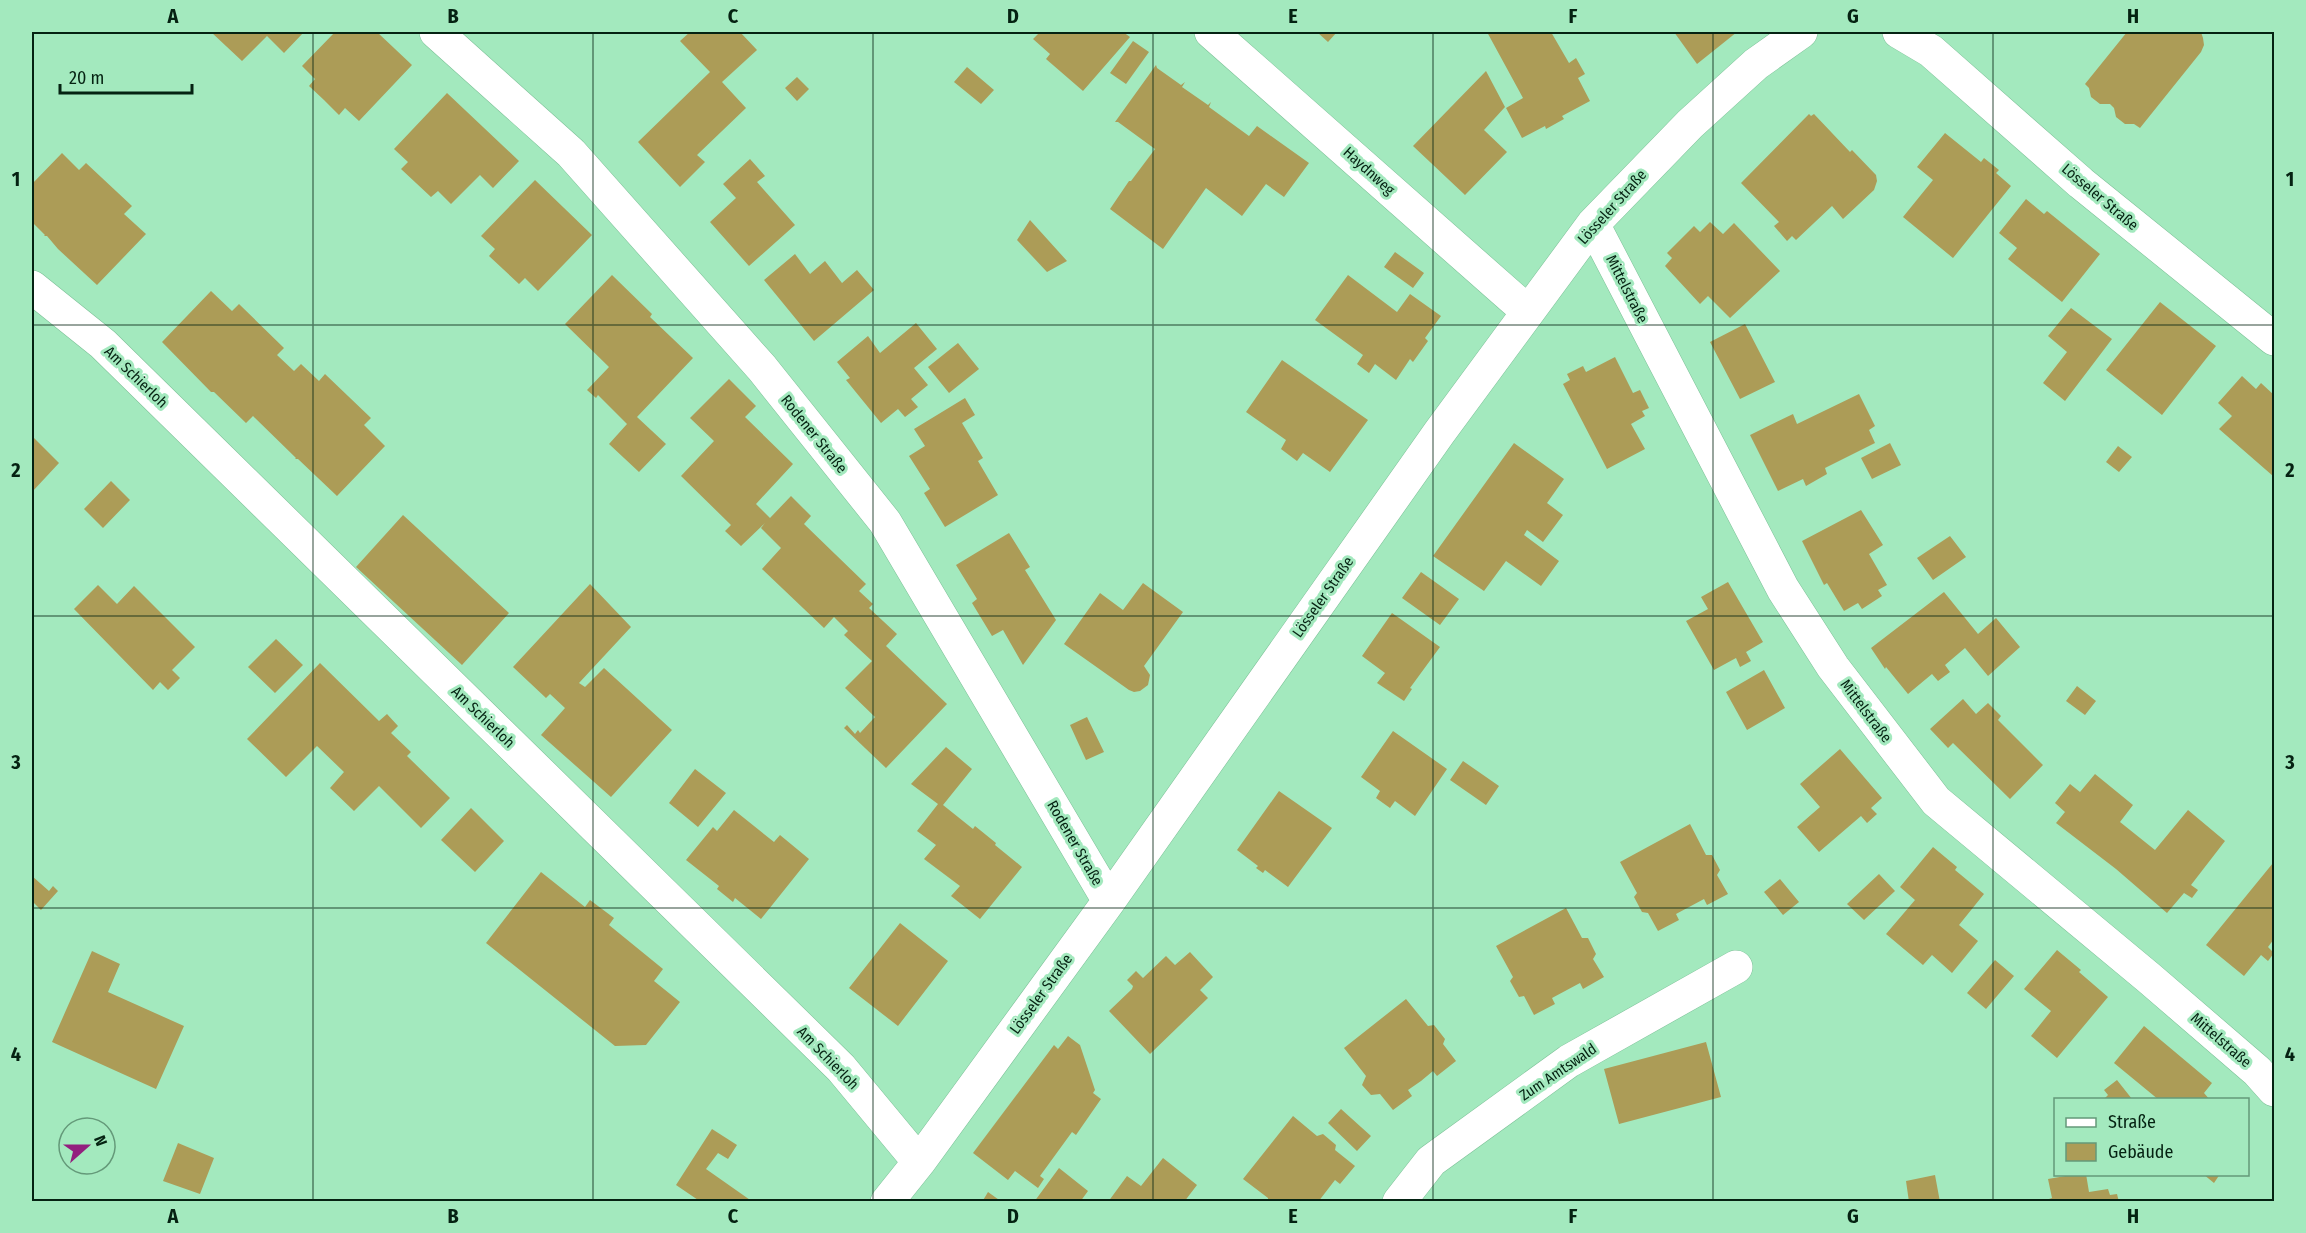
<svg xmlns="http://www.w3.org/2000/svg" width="2306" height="1233" viewBox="0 0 2306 1233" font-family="'Fira Sans Condensed',sans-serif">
	<rect width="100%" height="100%" fill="#a3e9be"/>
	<path fill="#ac9c57" d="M211 32H304L284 53 267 36 242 61Z
		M335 32H377L412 65 359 121 345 108 339 115 324 100 309 86 315 79 302 66Z
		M690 32H740L757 50 722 82 746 108 697 155 705 162 680 187 638 142 710 72 680 41Z
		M1040 32H1123L1130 37 1083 91 1046 59 1050 54 1033 39Z
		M1317 32H1337L1328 42Z
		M1487 32H1551L1569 63 1576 58 1585 74 1578 78 1590 101 1562 116 1564 119 1546 129 1545 126 1522 138 1506 108 1523 98Z
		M1674 32H1737L1697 64Z
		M2127 32H2164L2167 34 2169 32H2201L2203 38 2204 45 2201 52 2140 128 2134 124H2125L2116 117 2114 108 2110 104H2100L2091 97 2089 88 2085 84Z
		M1133 41 1149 52 1126 84 1110 73Z
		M1156 65 1157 68 1181 85 1185 82 1182 87 1208 105 1211 102 1209 107 1249 136 1257 126 1309 163 1284 197 1266 184 1242 216 1206 188 1163 249 1110 209 1129 181H1131L1155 149 1118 122H1115Z
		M967 67 994 90 981 104 954 82Z
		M1486 71 1505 107 1484 130 1507 152 1465 195 1413 146Z
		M797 77 809 89 797 101 785 88Z
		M447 93 519 161 493 188 480 175 451 204 438 191 431 197 401 169 408 162 394 149Z
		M1809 114 1811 116 1814 114 1850 152 1852 150 1876 175 1877 181 1874 190 1843 219 1832 206 1796 240 1792 236 1787 241 1774 226 1779 222 1741 183Z
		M1945 133 1981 162 1984 158 1999 170 1996 173 2011 186 1953 258 1903 217 1933 180 1917 167Z
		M62 153 79 170 86 163 132 206 124 214 146 234 97 285 58 249 47 236H44L45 235 32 222V184Z
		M750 159 765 176 757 182 795 225 749 266 710 222 736 198 723 184Z
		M535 180 592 235 538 291 525 278 519 284 489 256 495 249 481 236Z
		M2026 199 2044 214 2047 211 2100 254 2062 302 2008 259 2017 248 1999 233Z
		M1030 220 1067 261 1047 272 1017 240Z
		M1710 222 1723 234 1734 223 1780 271 1730 318 1708 296 1700 304 1665 266 1672 258 1667 253 1694 226 1700 232Z
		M1395 252 1424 273 1413 288 1384 267Z
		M795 254 810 274 825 261 842 283 857 270 874 290 814 341 764 280Z
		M612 275 652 314 650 317 693 358 637 417 666 444 639 472 609 444 627 424 598 395 596 398 587 390 609 367 565 324Z
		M1348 275 1397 312 1410 294 1441 316 1425 338 1428 341 1413 362 1410 359 1396 380 1375 364 1369 373 1357 364 1363 355 1315 320Z
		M211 291 232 311 239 304 284 348 277 355 294 371 301 364 319 381 325 374 371 418 364 425 385 446 337 496 298 459H295L296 458 253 416 246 423 214 392H211L162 342Z
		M2160 302 2216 346 2162 415 2106 370Z
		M2071 308 2112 339 2065 401 2043 383 2067 352 2048 336Z
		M916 323 937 349 914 368 928 385 911 399 918 407 905 417 898 409 881 423 846 380 850 378 837 362 868 336 880 353Z
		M1745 324 1775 382 1740 399 1710 342Z
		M958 343 979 369 949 393 928 367Z
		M1615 357 1633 393 1640 390 1649 408 1642 411 1645 416 1631 424 1645 449 1607 469 1563 384 1570 380 1567 374 1583 366 1586 372Z
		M1282 360 1368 420 1330 472 1303 453 1297 461 1281 449 1286 440 1246 412Z
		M2242 376 2256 389 2261 383 2274 395V474L2273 476 2219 429 2232 416 2218 403Z
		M729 379 756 406 745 417 793 464 756 504 770 518 791 496 811 516 804 524 866 584 859 591 873 604 869 608 897 634 886 646 947 704 886 768 844 728 847 725 855 734 858 730 860 733 875 717 845 688 872 661 844 635 848 631 834 617 824 628 762 569 781 548 761 528 765 523 741 546 725 531 731 525 681 476 714 441 690 418Z
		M1859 394 1875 426 1869 430 1875 443 1825 468 1827 474 1806 486 1803 479 1778 491 1750 435 1793 414 1797 424Z
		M965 398 975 415 962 423 983 458 978 461 998 495 945 527 924 493 930 489 909 456 925 446 914 429Z
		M32 436 59 463 32 492Z
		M1514 443 1564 479 1547 503 1563 515 1543 542 1527 530 1524 535 1559 561 1541 586 1506 561 1484 591 1433 556Z
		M1890 443 1901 465 1872 479 1861 458Z
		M2118 446 2132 457 2119 472 2106 462Z
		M111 481 130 500 103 528 84 509Z
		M1861 510 1883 545 1869 554 1887 585 1878 590 1882 596 1862 609 1858 603 1844 611 1827 583 1824 585 1802 541Z
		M403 515 509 613 462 665 356 567Z
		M1009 533 1030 567 1025 570 1056 620 1023 665 1003 630 992 636 972 603 977 599 956 565Z
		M1950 536 1966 557 1933 580 1917 558Z
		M1421 572 1459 599 1440 625 1402 598Z
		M1728 582 1763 642 1746 652 1751 661 1740 667 1736 658 1714 670 1686 621 1708 609 1701 597Z
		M1143 583 1183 612 1144 666 1150 675 1148 685 1140 691 1134 692 1129 690 1064 644 1100 593 1123 610Z
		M590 584 631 627 579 683 585 687 604 668 672 730 611 797 541 735 565 708 550 694 546 698 513 667Z
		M98 585 117 604 134 586 195 647 172 670 180 678 168 690 160 682 153 690 74 609Z
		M1944 592 1978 634 1996 618 2020 647 1988 676 1965 648 1945 665 1950 672 1938 681 1932 674 1908 694 1886 667 1885 669 1871 648Z
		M1392 613 1440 647 1410 688 1412 689 1404 701 1377 683 1385 673 1362 656Z
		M276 639 303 665 275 693 248 667Z
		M320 663 379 721 387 714 398 726 391 733 411 752 407 756 450 798 421 828 379 786 354 811 330 788 344 772 317 746 286 777 247 739Z
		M1764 670 1785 708 1747 730 1726 692Z
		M2077 686 2096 701 2085 715 2066 701Z
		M1963 699 1976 714 1988 703 2001 716 1998 720 2043 765 2010 799 1953 743 1948 748 1930 729Z
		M1087 717 1104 752 1086 760 1070 725Z
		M1393 731 1447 769 1415 816 1395 801 1390 808 1376 798 1380 791 1361 777Z
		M946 747 972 769 943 805 973 829 975 826 996 843 995 845 1022 867 980 919 951 896 960 886 924 859 936 845 917 831 938 804 911 784Z
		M1840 749 1882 798 1871 808 1877 814 1867 823 1861 816 1819 852 1797 827 1820 807 1800 784Z
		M1463 761 1499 786 1486 805 1450 780Z
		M695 769 726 793 698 827 669 803Z
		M2095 774 2133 805 2120 822 2155 850 2188 810 2225 841 2191 885 2198 890 2192 898 2184 893 2167 913 2116 869 2056 823 2065 812 2055 803 2070 784 2080 792Z
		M1279 791 1332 828 1288 887 1265 870 1263 873 1256 868 1258 866 1237 850Z
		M471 808 504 841 475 872 441 840Z
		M734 810 774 842 780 835 809 859 761 919 735 898 733 902 717 889 719 886 686 860 713 827 717 831Z
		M1690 824 1706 855H1712L1720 870 1717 875 1728 894 1707 905 1704 899 1676 914 1679 920 1658 931 1648 913 1642 912 1634 897 1637 893 1620 862Z
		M1933 847 1957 867 1955 870 1984 894 1959 925 1978 941 1952 973 1932 955 1923 965 1886 934 1915 900 1900 887Z
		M2273 863 2274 864V939L2268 947 2274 953 2268 961 2261 955 2244 976 2206 945Z
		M541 872 585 907 590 900 614 918 609 925 663 969 654 981 680 1002 646 1045 615 1046 486 943Z
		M1879 874 1895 891 1864 920 1847 904Z
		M32 876 49 891 53 886 58 891 41 910 32 901Z
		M1780 879 1799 902 1783 915 1764 892Z
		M1566 908 1582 938H1588L1596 954 1593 959 1604 977 1583 989 1580 983 1552 998 1555 1004 1534 1015 1524 996 1519 997 1510 981 1513 977 1496 946Z
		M900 923 948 961 898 1026 849 988Z
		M2057 950 2081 970 2079 972 2108 997 2057 1058 2031 1036 2051 1011 2024 989Z
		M92 951 120 964 108 992 184 1026 156 1089 52 1042Z
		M1190 952 1213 977 1200 990 1208 998 1150 1054 1109 1011 1132 989 1133 986 1127 980 1136 971 1143 978 1166 956 1175 965Z
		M1995 960 2014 976 1986 1009 1967 993Z
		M1406 999 1428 1026 1434 1025 1445 1039 1443 1044 1456 1061 1437 1076 1433 1071 1421 1081 1408 1090 1412 1096 1393 1110 1380 1094 1371 1095 1362 1085 1366 1076 1344 1048Z
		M2144 1026 2212 1083 2204 1093 2210 1100H2159L2114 1063Z
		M1068 1036 1080 1045 1095 1090 1093 1093 1101 1099 1076 1135 1072 1132 1040 1176 1044 1179 1038 1188 1015 1171 1008 1180 973 1153 1054 1045 1058 1049Z
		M1706 1042 1721 1097 1619 1124 1604 1069Z
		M2117 1080 2132 1099 2103 1100 2108 1095 2104 1090Z
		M1341 1109 1371 1136 1357 1151 1328 1123Z
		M1293 1116 1317 1136 1323 1134 1336 1145 1335 1150 1355 1166 1340 1184 1335 1180 1318 1202H1268V1198L1243 1179Z
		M712 1129 737 1145 728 1159 718 1153 706 1169 753 1202H701L676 1185Z
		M178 1143 214 1158 200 1194 163 1181Z
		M1163 1158 1197 1185 1184 1202H1108L1127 1176 1141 1186Z
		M1059 1168 1088 1191 1080 1202H1034Z
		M2077 1174H2086L2089 1192 2108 1189 2110 1195 2117 1194 2119 1202H2040L2052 1198 2048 1179Z
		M2203 1174H2220L2214 1183Z
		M1935 1175 1940 1202H1909L1906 1181Z
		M988 1192 1002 1202H982Z"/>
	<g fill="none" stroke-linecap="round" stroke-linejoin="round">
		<defs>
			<path id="minor" d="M436 32 571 153 762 368 885 522 1109 901
				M1211 32 1527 311
				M1899 32 1931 51 2081 183 2274 339
				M1593 224 1783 589 1833 667 1936 801 2149 978 2257 1071 2274 1090
				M32 287 103 344 841 1068 919 1162
				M887 1202 919 1162 1109 901 1439 433 1593 224 1690 124 1756 64 1801 32
				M1399 1202 1431 1161 1569 1061 1736 967"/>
		</defs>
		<use href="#minor" stroke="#7cc097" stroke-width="34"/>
		<use href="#minor" stroke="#fff" stroke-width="33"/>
	</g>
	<path fill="none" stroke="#052212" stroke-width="1.5" stroke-opacity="0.55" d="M313 32V1202M593 32V1202M873 32V1202M1153 32V1202M1433 32V1202M1713 32V1202M1993 32V1202M32 325H2274M32 616H2274M32 908H2274"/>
	<g text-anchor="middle" stroke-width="6" stroke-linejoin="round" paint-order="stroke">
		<g font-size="15" fill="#052212" stroke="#a3e9be">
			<text transform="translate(1369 171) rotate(42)" y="5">Haydnweg</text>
			<text transform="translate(2100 197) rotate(40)" y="5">Lösseler Straße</text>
			<text transform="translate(1612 207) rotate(-48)" y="5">Lösseler Straße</text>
			<text transform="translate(1627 289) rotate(63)" y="5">Mittelstraße</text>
			<text transform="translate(136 377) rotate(44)" y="5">Am Schierloh</text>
			<text transform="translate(814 434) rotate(51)" y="5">Rodener Straße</text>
			<text transform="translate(1323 597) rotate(-55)" y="5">Lösseler Straße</text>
			<text transform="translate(1866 711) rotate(53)" y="5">Mittelstraße</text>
			<text transform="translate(483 717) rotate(44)" y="5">Am Schierloh</text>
			<text transform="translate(1075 843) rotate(60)" y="5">Rodener Straße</text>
			<text transform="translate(1041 994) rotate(-54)" y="5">Lösseler Straße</text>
			<text transform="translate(2221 1040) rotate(41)" y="5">Mittelstraße</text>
			<text transform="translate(828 1058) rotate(46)" y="5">Am Schierloh</text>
			<text transform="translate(1558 1072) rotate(-34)" y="5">Zum Amtswald</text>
		</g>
	</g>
	<rect width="2306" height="1233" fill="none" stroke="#a3e9be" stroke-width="66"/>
	<rect x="2054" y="1098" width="195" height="78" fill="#a3e9be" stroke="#649979" stroke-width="1.5"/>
	<rect x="2066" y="1118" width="30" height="9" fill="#ffffff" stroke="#649979" stroke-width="1.5"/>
	<text x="2108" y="1128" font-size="18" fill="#052212">Straße</text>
	<rect x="2066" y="1143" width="30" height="18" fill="#ac9c57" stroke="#649979" stroke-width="1.5"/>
	<text x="2108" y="1158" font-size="18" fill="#052212">Gebäude</text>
	<g transform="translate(87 1146) rotate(69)"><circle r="28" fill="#a3e9be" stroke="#649979" stroke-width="1.5"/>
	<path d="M0-4.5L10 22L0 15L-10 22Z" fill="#931f7e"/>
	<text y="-9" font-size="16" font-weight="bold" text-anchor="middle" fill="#052212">N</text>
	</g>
	<path d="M60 84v9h132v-9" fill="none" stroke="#052212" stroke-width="3"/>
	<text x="69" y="84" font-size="18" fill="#052212" stroke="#a3e9be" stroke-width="4.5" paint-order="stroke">20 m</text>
	<rect x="33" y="33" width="2240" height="1167" fill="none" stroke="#052212" stroke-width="2"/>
	<g font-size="20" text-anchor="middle" font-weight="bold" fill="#052212">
		<text x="173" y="23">A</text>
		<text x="453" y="23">B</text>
		<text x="733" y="23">C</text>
		<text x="1013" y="23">D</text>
		<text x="1293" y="23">E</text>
		<text x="1573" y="23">F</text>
		<text x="1853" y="23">G</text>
		<text x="2133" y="23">H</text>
		<text x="16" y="186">1</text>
		<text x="2290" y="186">1</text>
		<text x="16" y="477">2</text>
		<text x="2290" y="477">2</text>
		<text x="16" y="769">3</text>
		<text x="2290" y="769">3</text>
		<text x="16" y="1061">4</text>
		<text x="2290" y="1061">4</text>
		<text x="173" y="1223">A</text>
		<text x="453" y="1223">B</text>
		<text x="733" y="1223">C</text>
		<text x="1013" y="1223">D</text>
		<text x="1293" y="1223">E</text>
		<text x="1573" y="1223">F</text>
		<text x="1853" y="1223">G</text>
		<text x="2133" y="1223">H</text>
	</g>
</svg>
